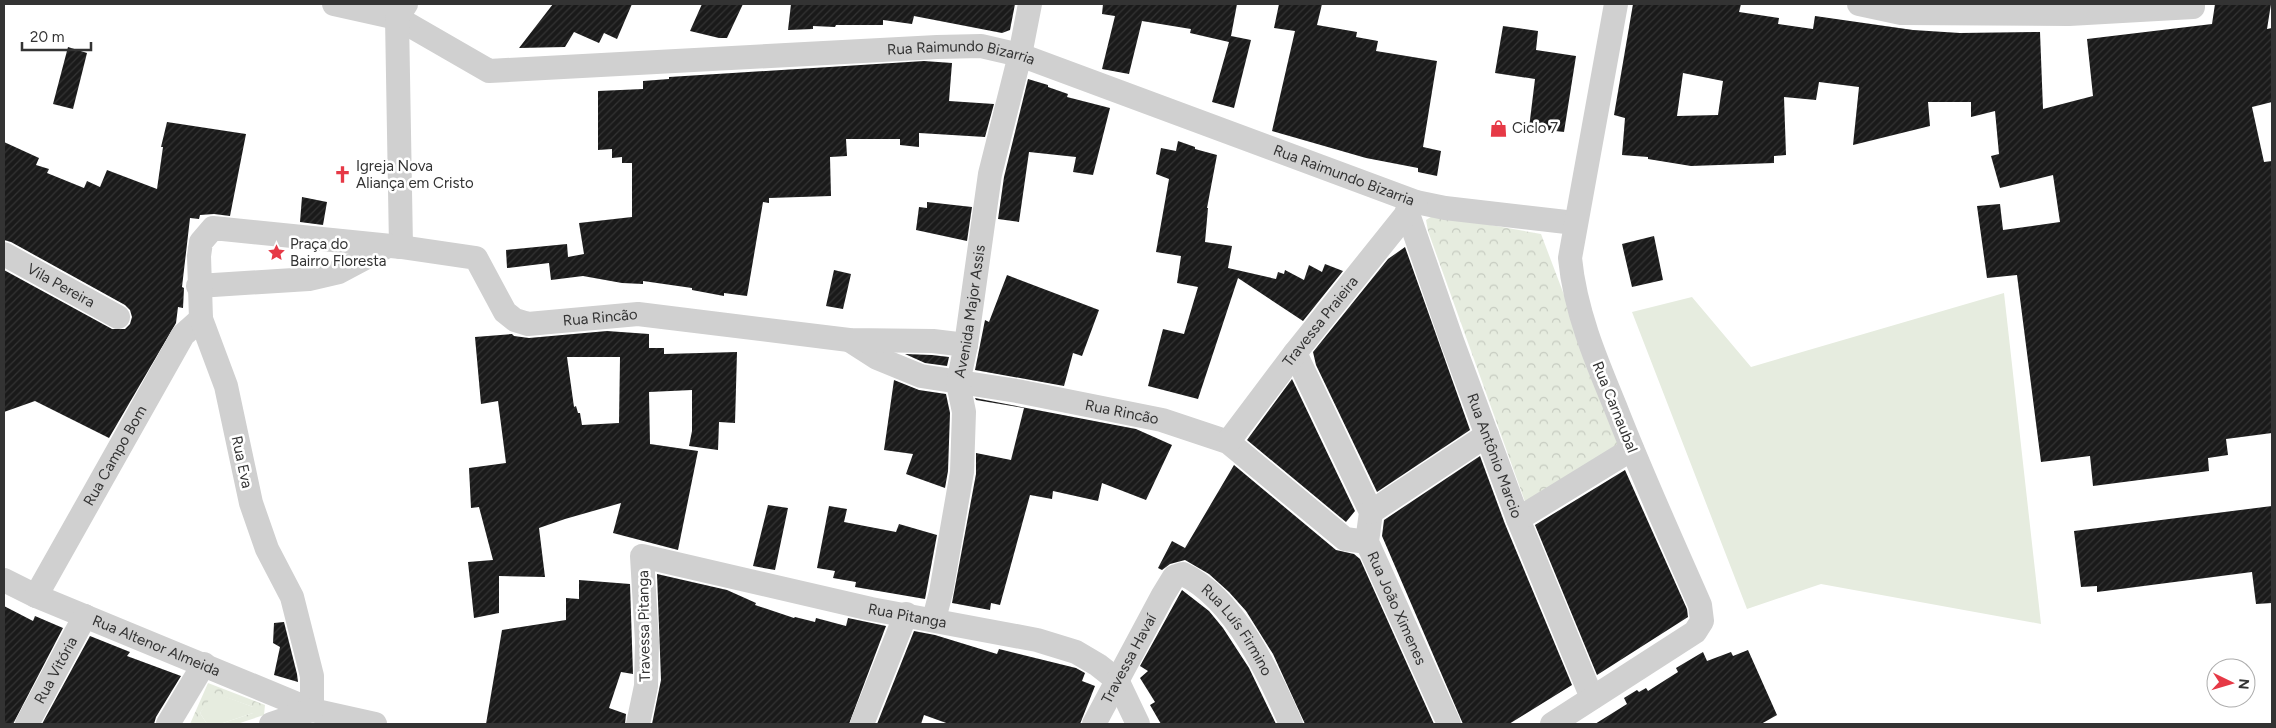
<svg xmlns="http://www.w3.org/2000/svg" width="2276" height="728" viewBox="0 0 2276 728" font-family="Figtree,sans-serif">
	<defs>
		<pattern id="forest-crowns" width="20" height="18" patternUnits="userSpaceOnUse" patternTransform="scale(1.25)"><rect width="20" height="18" fill="#e6ecdf"/><path d="M2 6a3 3 0 1 1 6 0M12 15a3 3 0 1 1 6 0" fill="none" stroke="#c6cbc0"/></pattern>
		<pattern id="building-hatch" width="6" height="6" patternUnits="userSpaceOnUse" patternTransform="scale(1.25)"><rect width="6" height="6" fill="#1a1a1a"/><path d="M-1 1l2-2M0 6l6-6M5 7l2-2" fill="none" stroke="#333"/></pattern>
	</defs>
	<rect width="100%" height="100%" fill="#fff"/>
	<path fill="#e6ecdf" d="M2004 293 2041 624 1821 584 1747 609 1632 312 1692 297 1751 367Z
		M213 692 253 707V713L220 724H207L200 713Z"/>
	<path fill="url(#forest-crowns)" d="M1434 215 1541 234 1622 448 1528 510 1428 231 1426 220Z
		M208 683 265 705 264 715 237 724H220L253 713V707L214 693 200 713 207 724H190Z"/>
	<path fill="url(#building-hatch)" fill-rule="evenodd" d="M553 4H632L617 39 604 33 599 43 574 32 565 47 519 48Z
		M702 4H743L727 38H719L690 31Z
		M791 4H1015L1010 30 1002 33 914 16 912 24 883 20V25H836L835 27 813 26V29L788 30Z
		M1103 4H1237L1231 36 1251 40 1234 108 1212 102 1229 42 1190 33 1191 29 1142 21 1129 74 1102 69 1115 16 1102 14Z
		M1279 4H1322L1317 25 1357 32 1356 37 1378 41 1376 51 1437 61 1423 147 1441 151 1437 176 1418 172V168L1366 158 1272 131 1295 31 1274 28Z
		M1633 4H1741L1739 12 1779 18 1778 24 1813 29 1815 16 1913 30 1960 33 2040 32 2043 109 2093 96 2087 39 2212 24 2215 4H2271L2267 29 2272 28V102L2252 107 2264 162 2272 161V433L2226 439 2228 455 2208 458 2209 471 2093 486 2090 456 2041 462 2017 275 1987 278 1977 206 2000 204 2003 230 2060 222 2053 175 2000 188 1991 156 1999 154 1995 111 1971 117V102H1928L1930 126 1853 145 1859 87 1819 82 1816 100 1784 97 1786 155 1774 156V163L1691 166 1648 159V157L1622 155 1625 118 1614 115ZM1683 73 1723 81 1718 115 1677 116Z
		M1503 26 1538 31 1536 50 1576 56 1564 132 1529 128 1535 79 1495 73Z
		M68 47 87 53 73 109 53 104Z
		M924 61 952 63 949 101 994 104 985 137 919 133V147L900 145V139H846L847 156 830 157 831 196 769 198V203L763 202 747 296 724 293V296L692 290V288L643 281V284L622 283 583 276 551 280 549 263 507 268 506 250 567 244 568 257 584 254 579 223 632 217V163H622V157L612 158V149L598 150V91L643 89V81L669 79V77Z
		M1028 79 1048 85V87L1068 94 1067 97 1110 108 1093 175 1073 172 1076 157 1029 152 1019 222 998 219 1004 177Z
		M167 122 246 134 230 216 214 214 200 215 199 219 190 218 182 287 184 288 183 308 178 307 176 323 109 438 35 401 4 412V270L112 329H125L130 324 132 317 130 310 125 305 11 242 4 240V142L39 158 36 165 49 169 47 173 84 188 87 181 100 187 107 170 157 189 163 147H161Z
		M1178 141 1195 147V149L1217 155 1207 208H1208L1205 242 1232 246 1228 268 1276 279 1278 272 1284 274 1285 270 1304 280 1309 265 1322 272 1325 264 1343 271 1303 321 1238 278 1198 399 1148 386 1163 329 1184 334 1198 287 1177 283 1181 256 1156 252 1169 179 1156 174 1161 148 1176 151Z
		M302 197 327 202 323 225 300 222Z
		M927 202 972 207 967 241 916 230 919 207 927 208Z
		M1654 236 1663 280 1632 287 1622 244Z
		M1405 247 1470 430 1377 492 1316 365 1313 352 1388 259Z
		M834 270 851 274 843 309 826 306Z
		M1007 275 1099 310 1082 356 1073 353 1064 386 975 370 985 320 989 322Z
		M607 331 649 334V348H664V354L737 352 735 423 719 422 718 450 689 446 692 431V390L649 392 650 444 698 451 678 550 613 533 621 503 565 519 539 528 545 577 499 576V613L474 618 468 562 493 560 479 507 471 508 469 468 506 463 498 401 481 404 475 337 512 334 514 336 529 338ZM567 357H620L619 423 582 425 580 413H578L576 406 574 407Z
		M905 354 932 355 949 357 947 366 925 363Z
		M1292 379 1355 511 1346 522 1247 440Z
		M894 380 919 390 946 394 950 413 948 471 945 488 906 474 913 454 884 450Z
		M975 398 1136 429 1172 445 1146 500 1102 483 1098 501 1053 491 1052 499 1030 495 1000 605 991 603 990 610 952 603 976 474V453L1011 460 1024 408 976 400Z
		M1480 456 1505 524 1572 685 1509 724H1463L1382 536 1384 520Z
		M1234 465 1336 550 1354 554 1360 559 1434 724H1305L1273 654 1246 611 1229 592 1209 574 1185 560 1170 564 1162 570 1158 568 1172 541 1185 548Z
		M1625 470 1687 609 1688 617 1597 675 1535 525Z
		M768 505 788 508 775 570 753 566Z
		M829 506 847 509 844 522 896 532 899 524 937 535 925 599 855 587 856 582 833 578 835 571 817 568Z
		M2272 506V603L2256 604 2252 572 2097 592V586L2081 587 2074 531Z
		M657 574 727 590 756 603 755 605 794 618 795 617 815 622 816 618 846 626 848 618 886 626 849 724H652L661 680Z
		M579 580 630 584 633 674 621 672 609 708 626 714 625 724H486L502 630 566 620V598L579 599Z
		M1182 590 1209 611 1223 628 1249 668 1276 724H1161L1150 705 1155 702 1140 678 1148 671 1140 666Z
		M4 606 33 621 35 616 63 628 13 724H4Z
		M284 622 297 674 298 682 274 675 280 647 273 643 274 623Z
		M914 631 935 635 997 654 999 649 1076 668 1085 673 1082 681 1095 686 1080 724H949L924 715 921 724H877Z
		M90 636 130 652 127 656 181 676 156 717 154 724H42Z
		M1748 650 1777 715 1761 724H1595L1627 704 1624 698 1637 690 1639 692 1646 688 1648 691 1678 672 1676 668 1703 652 1707 661 1731 652 1733 656Z"/>
	<g fill="none" stroke-linecap="round" stroke-linejoin="round">
		<g stroke="#d0d0d0" stroke-width="24">
			<path id="s1" d="M334 4 397 18 489 71 937 47 981 46 1020 55 1416 202 1445 208 1575 223"/>
			<path d="M1859 4 1901 13 2069 14 2193 7V4"/>
			<path id="s2" d="M1407 211 1452 341 1518 519 1592 698"/>
			<path d="M401 247 397 18 406 4"/>
			<path id="s3" d="M4 254 118 317"/>
			<path d="M198 286 309 279 339 272 386 247"/>
			<path id="s4" d="M849 340 877 358 921 376 1017 391 1162 420 1228 442 1345 539 1367 542"/>
			<path id="s5" d="M1295 353 1371 512 1367 542 1449 724"/>
			<path id="s6" d="M1228 442 1295 353 1416 202"/>
			<path d="M1371 512 1487 435"/>
			<path d="M1518 519 1632 449"/>
			<path id="s7" d="M4 580 36 596 312 710 375 724"/>
			<path id="s8" d="M36 596 183 335 201 319"/>
			<path id="s9" d="M934 619 941 592 962 472 964 412 958 383 966 345 990 174 1020 55 1030 4"/>
			<path id="s10" d="M312 710V676L292 597 267 549 251 503 226 386 201 319 199 256 201 242 213 228 401 247 476 258 505 312 515 320 528 324 638 314 849 340 933 341 966 345"/>
			<path id="s11" d="M27 724 85 616"/>
			<path d="M168 724 204 664"/>
			<path d="M271 724 312 710"/>
			<path id="s12" d="M638 724 646 686 647 642 642 556 871 609 1037 640 1076 652 1098 665 1117 680 1138 724"/>
			<path d="M862 724 906 614"/>
			<path id="s13" d="M1094 724 1163 595 1174 577 1183 574C1235 599 1269 674 1291 724"/>
			<path d="M1552 724 1695 632 1702 621 1700 605C1671 539 1641 473 1615 406 1595 358 1575 310 1570 258L1616 4"/>
		</g>
	</g>
	<defs>
		<symbol id="shop-bare" viewBox="-9 -9 18 18"><path d="M-5-2.5h2.3a2.7 3.5 0 0 1 5.4 0H5L5.5 6h-11ZM-1.5-2.5h3a1.5 2.3 0 0 0-3 0Z" fill="#e63946" stroke="#fff" stroke-width="2.5" paint-order="stroke"/></symbol>
		<symbol id="church-bare" viewBox="-9 -9 18 18"><path d="M-1.2-6h2.4v3.5h3.3v2.4h-3.3V6h-2.4V-.1h-3.3v-2.4h3.3Z" fill="#e63946" stroke="#fff" stroke-width="2.5" paint-order="stroke"/></symbol>
		<symbol id="sight-bare" viewBox="-9 -9 18 18"><path d="M0-6L1.8-2.2L6-1.7L2.9 1.2L3.7 5.4L0 3.3L-3.7 5.4L-2.9 1.2L-6-1.7L-1.8-2.2Z" fill="#e63946" stroke="#fff" stroke-width="2.5" paint-order="stroke"/></symbol>
	</defs>
	<g fill-rule="evenodd">
		<use href="#shop-bare" x="1486" y="116" width="25" height="25"/>
		<use href="#church-bare" x="330" y="162" width="25" height="25"/>
		<use href="#sight-bare" x="264" y="240" width="25" height="25"/>
	</g>
	<g text-anchor="middle" stroke-width="5" stroke-linejoin="round" paint-order="stroke">
		<g font-size="15" fill="#333" stroke="#fff">
			<text dy="5" stroke="none"><textPath href="#s1" startOffset="644">Rua Raimundo Bizarria</textPath></text>
			<text dy="5" stroke="none"><textPath href="#s1" startOffset="1049">Rua Raimundo Bizarria</textPath></text>
			<text dy="5" stroke="none"><textPath href="#s3" startOffset="65">Vila Pereira</textPath></text>
			<text dy="5" stroke="none"><textPath href="#s9" startOffset="312">Avenida Major Assis</textPath></text>
			<text dy="5" stroke="none"><textPath href="#s10" startOffset="930">Rua Rincão</textPath></text>
			<text dy="5" stroke="none"><textPath href="#s6" startOffset="152">Travessa Praieira</textPath></text>
			<text transform="translate(1615 407) rotate(68)" y="5">Rua Carnaubal</text>
			<text dy="5" stroke="none"><textPath href="#s4" startOffset="285">Rua Rincão</textPath></text>
			<text dy="5" stroke="none"><textPath href="#s8" startOffset="161">Rua Campo Bom</textPath></text>
			<text dy="5" stroke="none"><textPath href="#s2" startOffset="260">Rua Antônio Marcio</textPath></text>
			<text transform="translate(242 462) rotate(78)" y="5">Rua Eva</text>
			<text dy="5" stroke="none"><textPath href="#s5" startOffset="279">Rua João Ximenes</textPath></text>
			<text dy="5" stroke="none"><textPath href="#s12" startOffset="441">Rua Pitanga</textPath></text>
			<text transform="translate(644 626) rotate(-91)" y="5">Travessa Pitanga</text>
			<text dy="5" stroke="none"><textPath href="#s13" startOffset="256">Rua Luís Firmino</textPath></text>
			<text dy="5" stroke="none"><textPath href="#s7" startOffset="166">Rua Altenor Almeida</textPath></text>
			<text dy="5" stroke="none"><textPath href="#s13" startOffset="74">Travessa Havaí</textPath></text>
			<text dy="5" stroke="none"><textPath href="#s11" startOffset="61">Rua Vitória</textPath></text>
		</g>
		<g font-size="15" fill="#333" stroke="#fff" text-anchor="start">
			<text x="1512" y="133">Ciclo 7</text>
			<text x="356" y="171">Igreja Nova<tspan x="356" dy="17">Aliança em Cristo</tspan></text>
			<text x="290" y="249">Praça do<tspan x="290" dy="17">Bairro Floresta</tspan></text>
		</g>
	</g>
	<rect width="2276" height="728" fill="none" stroke="#333333" stroke-width="10"/>
	<g transform="translate(2231 683) rotate(95)"><circle r="24" fill="#ffffff" stroke="#adadad"/>
	<path d="M0-4L9 19L0 12L-9 19Z" fill="#e63946"/>
	<text y="-8" font-size="14" font-weight="bold" text-anchor="middle" fill="#333333">N</text>
	</g>
	<path d="M22 42v8h69v-8" fill="none" stroke="#333333" stroke-width="2.5"/>
	<text x="30" y="42" font-size="15" fill="#333333" stroke="#ffffff" stroke-width="4" paint-order="stroke">20 m</text>
</svg>
